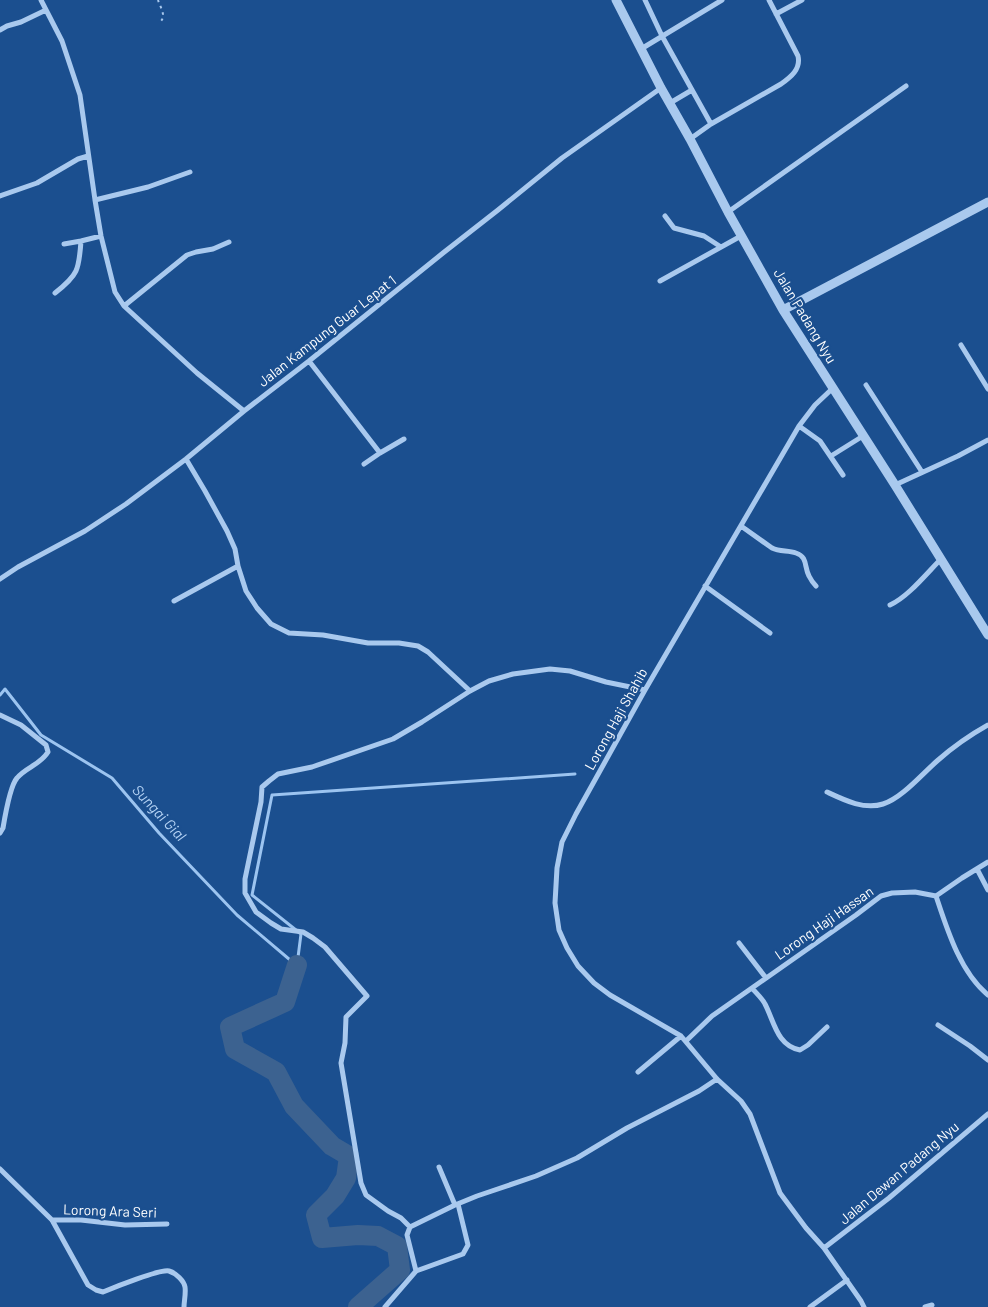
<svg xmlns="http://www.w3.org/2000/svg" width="988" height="1307" viewBox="0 0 988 1307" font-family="Barlow,sans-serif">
	<rect width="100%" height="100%" fill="#1b4f8f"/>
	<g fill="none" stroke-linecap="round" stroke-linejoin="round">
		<path stroke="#9cc4f0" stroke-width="3" d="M0 695 5 689 41 735 112 778 159 833 237 915 296 965
			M297 965 301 934 252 895 272 795 575 774"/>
		<path stroke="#3c6290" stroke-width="20" d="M297 965 285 1002 230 1027 235 1049 276 1072 294 1106 332 1146 349 1156 346 1178 335 1196 316 1215 322 1238 358 1235 378 1236 397 1246 400 1270 358 1307"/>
		<path stroke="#a9c9ee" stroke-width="2" stroke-dasharray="2.5 4" stroke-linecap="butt" d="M158 0C160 7 167 16 160 22"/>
		<path stroke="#a9c9ee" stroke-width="5" d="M41 0 62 41 80 95 95 200 101 236 115 292 124 306 197 373 244 411
			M645 0 662 36 711 124
			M776 14 802 0
			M0 30 7 26 21 22 46 10
			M641 49 722 0
			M670 103 692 90
			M690 139 711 124 781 84C791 77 801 69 798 56L769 0
			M0 196 37 183 78 159 88 156
			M95 200 148 187 190 172
			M728 212 906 86
			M665 216 674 228 704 236 721 247
			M64 244 81 241 101 236
			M660 281 741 236
			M55 293C78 275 79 270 81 241
			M124 306 187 255 196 252 213 249 229 242
			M961 345 988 389
			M309 361 380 453 364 464
			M866 385 922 472
			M833 388 815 405 799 426 645 690 576 814 562 842 557 868 555 903 559 930 567 948 578 966 594 983 610 995 681 1036 717 1079 741 1101 750 1114 780 1193 806 1228 824 1248 861 1301 864 1307
			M799 426 820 441 843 475
			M380 453 404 439
			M831 456 863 436
			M186 459 205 491 227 531 235 549 238 566 246 591 257 608 271 624 289 633 323 635 368 643H399L418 646 428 652 470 691
			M895 485 958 456 988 440
			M741 526 772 548C780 552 788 550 796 553 808 557 804 567 809 576 811 580 813 583 816 586
			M0 579 18 567 85 531 126 504 186 459 244 411 309 361 443 253 498 210 562 158 661 88
			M705 586 770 633
			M174 601 238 566
			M890 605C908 597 927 573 941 559
			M0 715 21 725 46 745 48 752C40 765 26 767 17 778 10 786 5 816 3 828L0 833
			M827 792C844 800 864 810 883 804 902 798 922 774 937 761 953 747 970 735 988 725
			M977 869 988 890
			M936 896C947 929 960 972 988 995
			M739 943 766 978
			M752 988C756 993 762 998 765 1004 774 1021 777 1046 800 1050L808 1045 827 1027
			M938 1025 970 1046 988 1060
			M686 1041 712 1016 856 915 881 896 892 893 915 892 936 896 962 878 988 862
			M638 1072 681 1036
			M439 1167 455 1205
			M0 1169 52 1220 88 1285 96 1290 103 1292C115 1287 160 1269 169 1271 176 1273 184 1281 185 1287 186 1294 184 1301 184 1307
			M52 1220H81L125 1225 167 1224
			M410 1227 401 1218 388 1211 366 1195 361 1183 341 1063 345 1043 346 1017 367 996 325 947 313 938 303 932 281 929 271 923 256 912 245 893V879L261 802 262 787 269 781 278 774 312 767 393 739 422 722 470 691 489 681 513 674 550 669 570 671 606 682 645 690
			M824 1248 889 1198 988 1114
			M416 1271 463 1254 468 1245 458 1204
			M385 1307 416 1271 407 1235 410 1227 455 1205 477 1196 536 1176 577 1158 627 1128 699 1091 717 1079
			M810 1307 847 1280
			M925 1307 932 1305"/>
		<path stroke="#a9c9ee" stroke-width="9" d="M616 0 661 88 690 139 728 212 783 310 895 485 988 635
			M783 310 988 202"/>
	</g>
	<g text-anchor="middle" stroke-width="4.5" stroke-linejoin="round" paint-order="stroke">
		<g font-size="14" fill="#fff" stroke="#1b4f8f">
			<text transform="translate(805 316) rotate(59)" y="5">Jalan Padang Nyu</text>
			<text transform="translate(327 331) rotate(-38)" y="5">Jalan Kampung Guar Lepat 1</text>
			<text transform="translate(616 719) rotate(-61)" y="5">Lorong Haji Shahib</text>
			<text transform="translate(824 923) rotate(-35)" y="5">Lorong Haji Hassan</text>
			<text transform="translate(899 1173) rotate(-40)" y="5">Jalan Dewan Padang Nyu</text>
			<text transform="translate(110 1211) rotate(2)" y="5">Lorong Ara Seri</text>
		</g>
		<g font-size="15" font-style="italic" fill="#b5d3f5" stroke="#1b4f8f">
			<text transform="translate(159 813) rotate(47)" y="5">Sungai Gial</text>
		</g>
	</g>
</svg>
